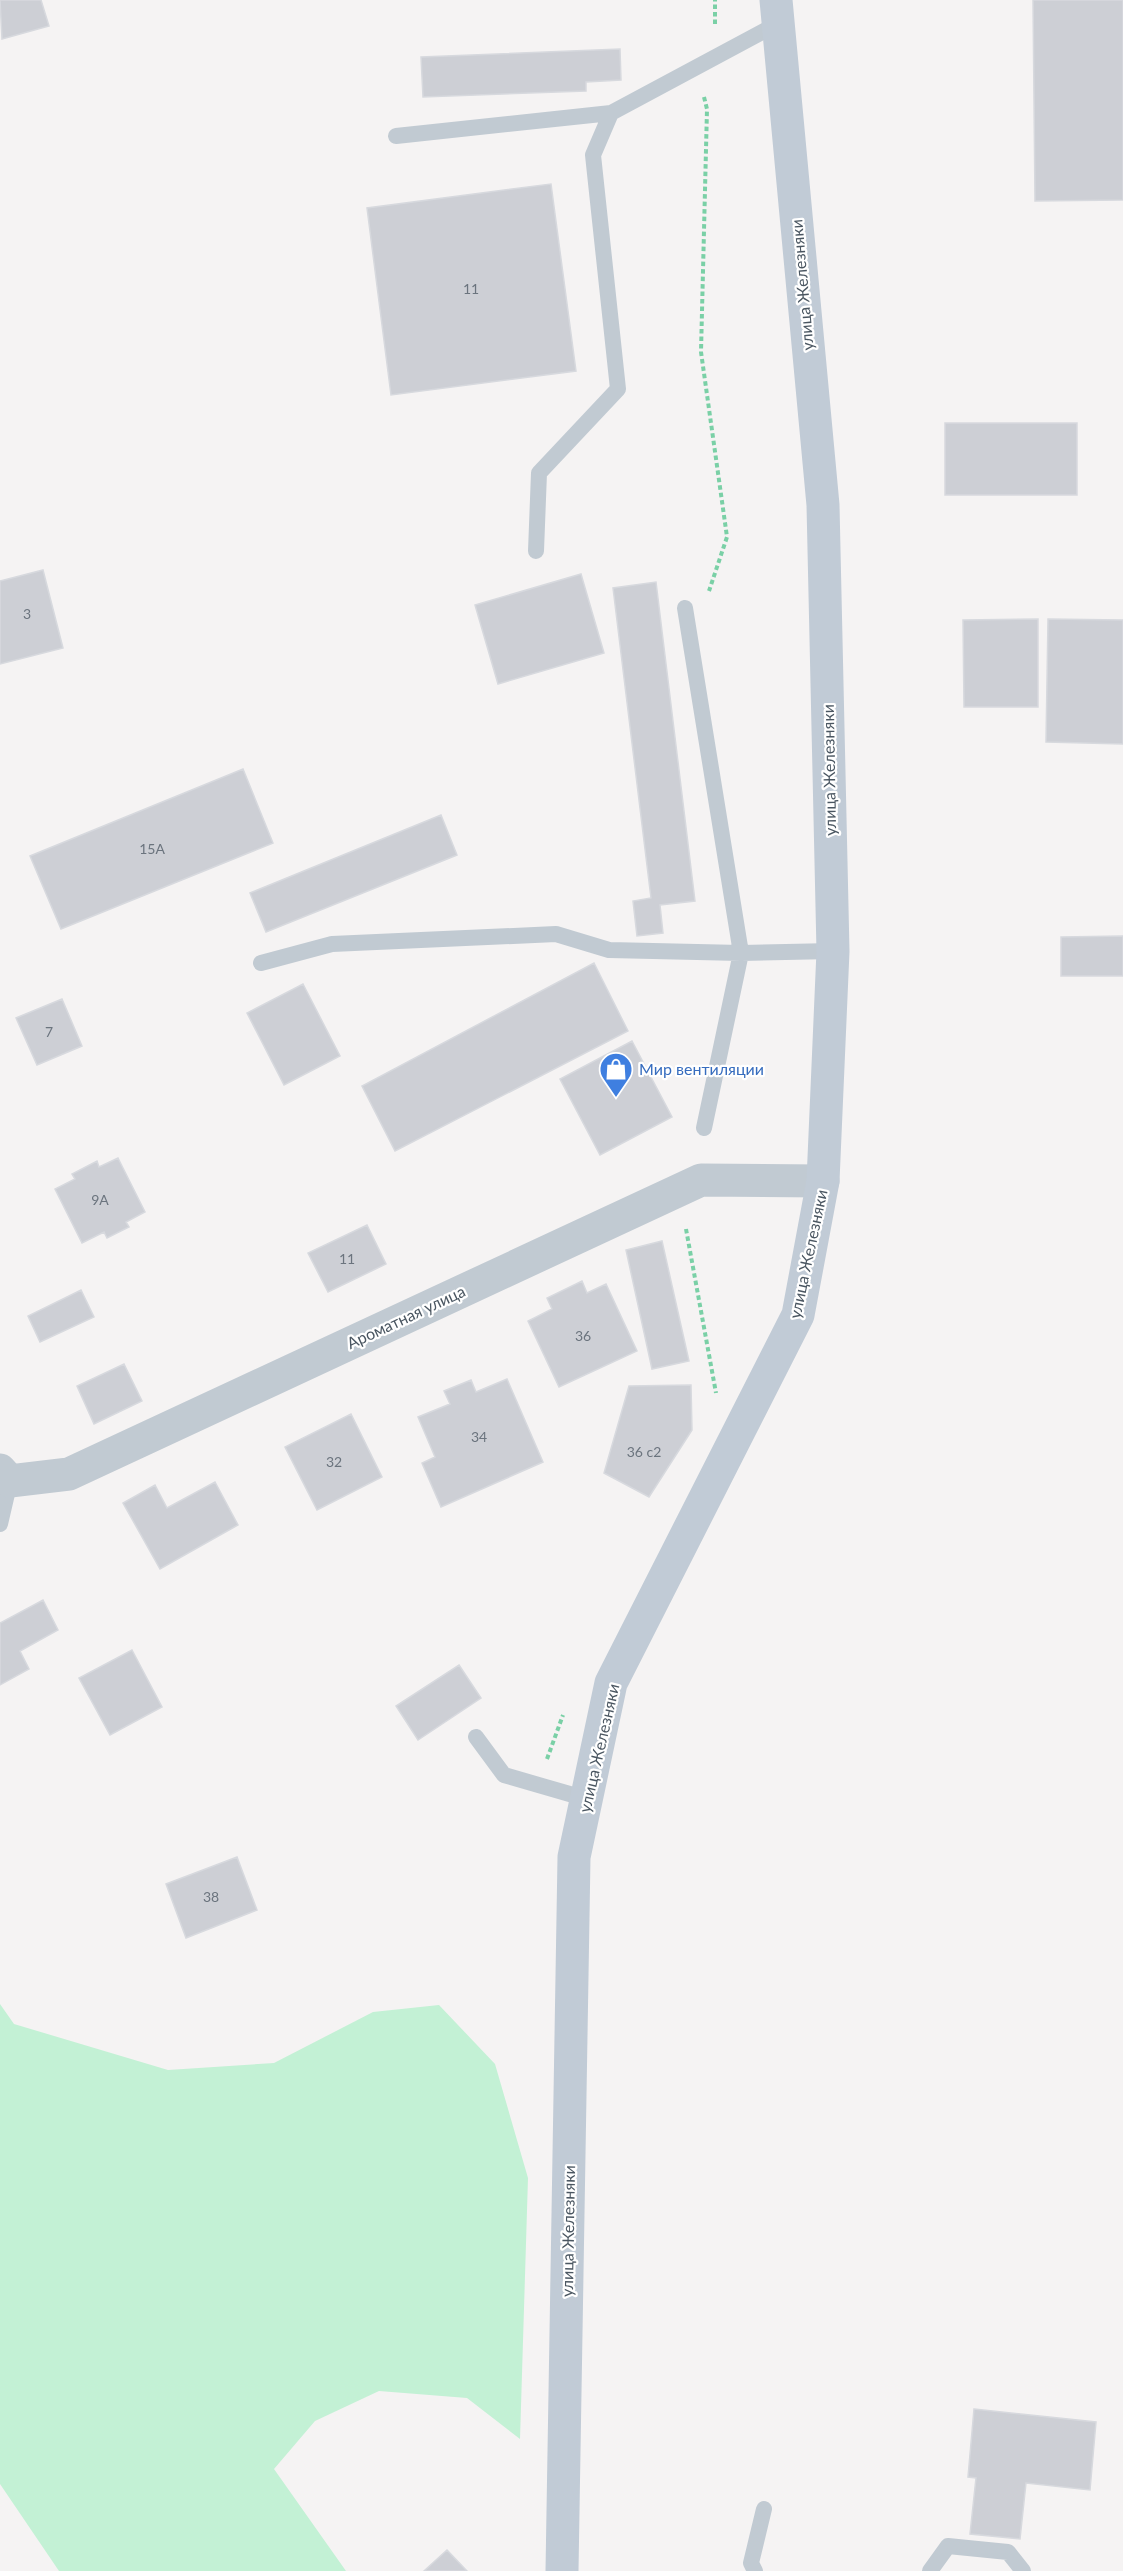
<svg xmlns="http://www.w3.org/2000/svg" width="1123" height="2571" viewBox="0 0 1123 2571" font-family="Lato,sans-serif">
	<rect width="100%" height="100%" fill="#f5f3f3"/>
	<path fill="#c3f1d5" d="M0 2004 14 2024 168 2070 274 2063 373 2012 439 2005 495 2064 528 2178 520 2439 467 2398 379 2391 315 2421 274 2469 346 2571H59L0 2484Z"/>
	<path fill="#cdcfd5" stroke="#d7d9de" stroke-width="1.5" d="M0 0H41L49 26 2 39Z
		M1033 0H1123V200L1035 201Z
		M620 49 621 80 586 82V91L423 97 421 57Z
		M551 184 576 371 391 395 367 208Z
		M945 423H1077V495H945Z
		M43 570 63 648 0 664V581Z
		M581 574 604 653 498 684 475 605Z
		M656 582 695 901 660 905 663 933 637 936 633 901 651 898 613 588Z
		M1038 619V707H964L963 620Z
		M1048 619 1123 620V744L1046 742Z
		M243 769 273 843 61 929 30 856Z
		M441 815 457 855 266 932 250 893Z
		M1123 936V976H1061V937Z
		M594 963 628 1031 395 1151 362 1086Z
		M303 984 340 1056 284 1085 247 1013Z
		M62 999 82 1046 37 1065 16 1018Z
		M632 1041 672 1117 600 1155 560 1079Z
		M118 1158 145 1212 126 1222 129 1227 107 1238 104 1232 82 1243 55 1189 75 1179 72 1174 97 1161 99 1167Z
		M367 1225 386 1264 328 1292 308 1253Z
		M662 1241 689 1361 652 1369 626 1250Z
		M582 1281 587 1293 606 1284 637 1351 559 1387 528 1321 552 1309 547 1298Z
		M81 1290 94 1317 40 1342 28 1316Z
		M124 1364 142 1401 94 1424 77 1386Z
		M507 1379 543 1462 441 1507 422 1463 435 1457 418 1417 450 1404 444 1391 471 1380 476 1392Z
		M691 1385 692 1430 649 1497 604 1473 629 1386Z
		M351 1414 382 1477 317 1510 285 1447Z
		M215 1482 238 1525 160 1569 123 1503 155 1485 167 1508Z
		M43 1600 58 1630 20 1651 29 1669 0 1685V1623Z
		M132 1650 162 1707 110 1735 79 1678Z
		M459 1665 481 1698 418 1740 396 1706Z
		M237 1857 257 1910 186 1938 166 1884Z
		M974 2409 1096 2422 1090 2490 1026 2483 1020 2539 970 2534 976 2478 968 2477Z
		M447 2550 467 2571H424Z"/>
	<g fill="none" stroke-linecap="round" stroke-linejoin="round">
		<path stroke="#7ad0a6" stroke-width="4" stroke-dasharray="4.5 3" stroke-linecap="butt" d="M715 24V0
			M704 97 707 109 701 352 727 537 709 591
			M686 1229 716 1393
			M547 1759 563 1715"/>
		<path stroke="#c1cad2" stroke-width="16" d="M396 136 611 113 777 24
			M536 551 539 473 618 389 593 155 611 113
			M685 608 741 953 704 1128
			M261 963 332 944 556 934 609 950 741 953 833 951
			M0 1524 10 1481
			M476 1737 504 1775 587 1799
			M755 2571 751 2563 764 2509
			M930 2571 948 2546 1008 2552 1023 2571"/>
		<path stroke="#c1cad2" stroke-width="33" d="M0 1470 10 1481 69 1474 701 1180 823 1181"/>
		<path stroke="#c1cbd6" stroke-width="33" d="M562 2571 574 1857 611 1683 798 1315 823 1181 833 951 823 505 776 0"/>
	</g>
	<defs>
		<symbol id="shop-pin" viewBox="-11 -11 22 30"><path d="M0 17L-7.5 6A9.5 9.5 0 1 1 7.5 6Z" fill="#3f7fe0" stroke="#fff"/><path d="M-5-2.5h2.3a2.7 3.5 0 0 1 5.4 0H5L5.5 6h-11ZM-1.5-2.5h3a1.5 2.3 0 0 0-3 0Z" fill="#fff"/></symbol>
	</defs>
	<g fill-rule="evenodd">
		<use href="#shop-pin" x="597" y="1050" width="38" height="52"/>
	</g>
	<g text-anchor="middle" stroke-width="4.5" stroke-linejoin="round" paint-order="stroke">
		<g font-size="14" fill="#6b747e">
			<text x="471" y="294">11</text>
			<text x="27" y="619">3</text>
			<text x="152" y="854">15А</text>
			<text x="49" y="1037">7</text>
			<text x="100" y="1205">9А</text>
			<text x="347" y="1264">11</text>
			<text x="583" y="1341">36</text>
			<text x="479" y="1442">34</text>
			<text x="644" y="1457">36 с2</text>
			<text x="334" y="1467">32</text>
			<text x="211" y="1902">38</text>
		</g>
		<g font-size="16" fill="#4a5661" stroke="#fff">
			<text transform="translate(802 285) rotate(-95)" y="6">улица Железняки</text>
			<text transform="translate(829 770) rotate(-91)" y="6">улица Железняки</text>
			<text transform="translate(808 1254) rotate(-78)" y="6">улица Железняки</text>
			<text transform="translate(406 1317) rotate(-25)" y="6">Ароматная улица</text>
			<text transform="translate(599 1748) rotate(-77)" y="6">улица Железняки</text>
			<text transform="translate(568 2231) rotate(-89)" y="6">улица Железняки</text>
		</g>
		<g font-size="16" fill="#366cbe" stroke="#fff" text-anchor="start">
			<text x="639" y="1075">Мир вентиляции</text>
		</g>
	</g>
</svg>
